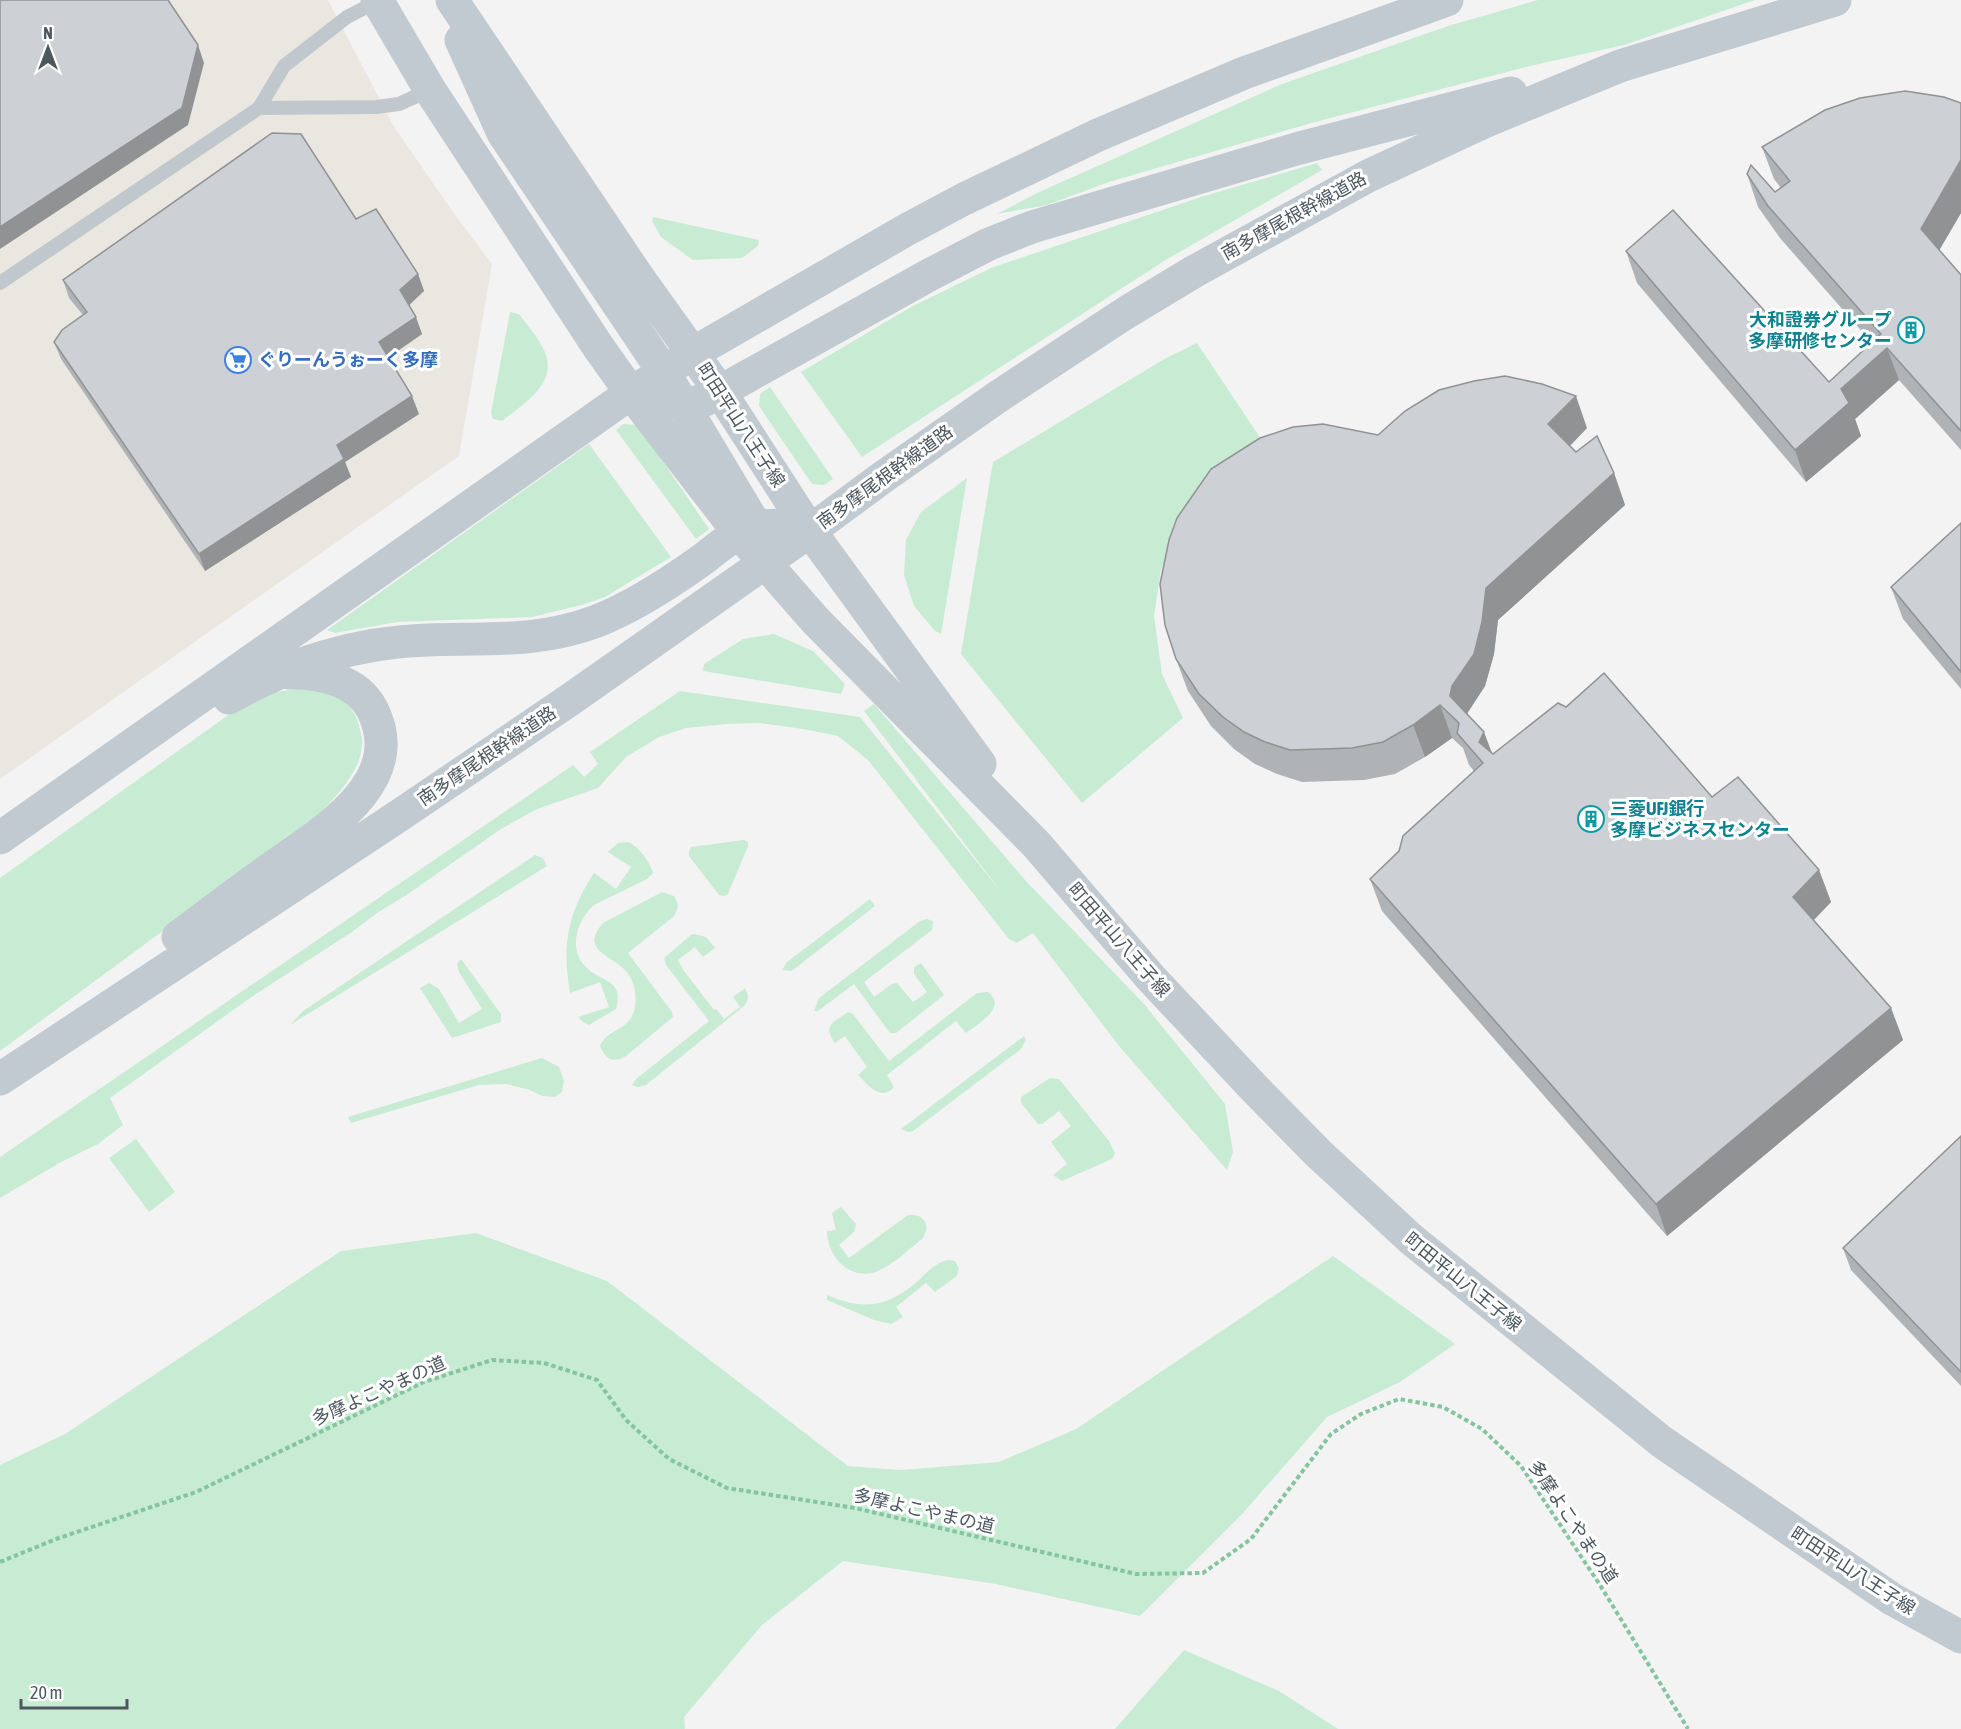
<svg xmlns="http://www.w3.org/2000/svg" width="1961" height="1729" viewBox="0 0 1961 1729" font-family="'Asap Condensed','Noto Sans JP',sans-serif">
	<rect width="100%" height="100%" fill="#f4f3f3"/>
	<path fill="#eae7e1" d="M0 0H328L393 125 450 208 492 264 459 456 0 779Z"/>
	<path fill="#c8ebd3" d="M1538 0H1755L1624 45 1530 66 1315 122 1109 182 1047 205 997 214 1037 193 1282 84 1448 26Z
		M1317 163 1322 170 1164 261 862 457 801 372 911 307 991 268 1201 197Z
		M653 217 759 240 758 246 742 258 693 260 661 237 652 221Z
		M510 312 519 314C527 325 537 336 543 348 561 382 524 403 502 421L493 419 491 413Z
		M1197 343 1273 457 1193 507 1161 569 1154 616 1162 674 1183 718 1082 803 961 654 993 462 1166 358Z
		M770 387 833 479 824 485 812 484 759 406 760 394Z
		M623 424 638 425 709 529 696 539 616 430Z
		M589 444 671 557 605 597 585 604 532 617 397 622 335 633 327 630Z
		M967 478 941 634 935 631 914 606 904 575 906 540 921 512Z
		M774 634 813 651 845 684 841 694 703 671 704 664 743 639Z
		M305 688C314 690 324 692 333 695 346 700 356 711 359 726 360 731 363 738 362 744 361 773 334 798 316 818L0 1051V878L238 708 276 692Z
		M680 691 860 717 1002 893 864 711 874 704 1025 880 1144 1004 1225 1104 1233 1152 1227 1170 1119 1046 1033 933 1017 943 1009 939 868 760 838 736 803 729 761 723 727 724 686 728 659 737 626 757 598 788 537 809 501 829 405 896 377 913 352 932 253 996 110 1098 123 1125 98 1144 61 1162 0 1198V1157L573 765 584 777 598 764 590 752Z
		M744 840 748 842V846L728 894 724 896 719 895 689 856V851L691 847Z
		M627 842C638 845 650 862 653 873L647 879 594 905C577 920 567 950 587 968 603 983 624 979 616 1009L589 1025 583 1022 578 1017 609 1007 600 982 570 993C562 946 567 914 594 873L616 889 631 867 608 852 618 843Z
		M535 855 543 858 547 866 290 1025 303 1011Z
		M662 892 674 896C679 904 679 909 673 917L628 953 672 1012 673 1017 626 1056C614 1064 605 1059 600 1046 607 1028 632 1031 635 1006 637 993 634 981 626 971 611 955 579 950 603 923Z
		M870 899 875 906 797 967 791 971 782 970 787 962Z
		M927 919 933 921 932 930 864 982 874 997 892 984 897 983 913 1002 927 992 914 974V967L921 963 944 995 896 1033H890L854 984 818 1011H814L819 998 920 921Z
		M695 934 706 937 715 948 703 957 695 947 678 960 684 971 714 1010 716 1009 724 1019 740 1007 733 997 745 988C749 995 749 1000 744 1006L646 1085 638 1087 632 1085 636 1079 709 1021 666 965 664 958 691 935Z
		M461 959 501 1014V1022L452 1038 420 988 429 983 439 989 459 1023 482 1009 459 972 457 964Z
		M988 992C1008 1007 978 1024 966 1033L956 1021 887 1075 894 1087C881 1102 868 1085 858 1075L867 1067 845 1036 835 1043C822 1025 834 1022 848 1012L853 1014 889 1061 977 993Z
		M1024 1036 1026 1040 1021 1049 913 1131 908 1132 901 1129Z
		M542 1058 559 1067 564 1081 562 1092 555 1097 542 1096 530 1090 506 1084 479 1085 351 1123 348 1117Z
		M1050 1078 1059 1079 1109 1141 1115 1153 1112 1159 1062 1181 1053 1175 1067 1164 1051 1142 1071 1126 1059 1111 1042 1124H1038L1021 1103V1097Z
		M136 1139 175 1192 149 1212 109 1158Z
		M841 1207 856 1224 854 1232 839 1245 849 1258 908 1215C924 1213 932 1226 922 1239 909 1249 895 1263 880 1270 852 1284 827 1257 827 1231L836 1230 832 1213Z
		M476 1233 607 1281 848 1466 901 1470 999 1462 1076 1429 1333 1256 1455 1344 1400 1382 1327 1417 1243 1513 1140 1616 996 1584 843 1561 762 1625 684 1717 685 1729H0V1465L65 1434 341 1251Z
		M948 1260 955 1261 959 1268 957 1276 935 1292 926 1283 896 1307 903 1317 891 1324 874 1320 827 1300V1295C864 1311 888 1307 918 1281 927 1272 935 1263 948 1260Z
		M1184 1650 1279 1691 1338 1729H1115Z"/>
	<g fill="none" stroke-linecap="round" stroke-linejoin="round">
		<path stroke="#84c59f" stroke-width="4" stroke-dasharray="4.5 3" stroke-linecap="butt" d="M0 1562 56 1539 196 1492 424 1382 492 1360 544 1363 597 1380 626 1420 669 1459 727 1488 855 1508 1136 1574 1203 1573 1251 1539 1331 1434 1361 1414 1399 1399 1443 1407 1482 1429 1521 1466 1600 1585 1688 1729"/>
		<path stroke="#c0c8cd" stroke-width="14" d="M378 1 347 17 284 66 259 108 376 107 399 104 430 90
			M0 283 259 108"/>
		<path stroke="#c1cad1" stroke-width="33" d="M377 0 430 90 599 348 631 393 739 533 815 620 1036 844 1151 978 1256 1090 1319 1154 1411 1239 1662 1442 1892 1599 1961 1637
			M452 0 636 274 721 393 810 531 980 764
			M461 40 503 133 663 371 760 533
			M631 393C659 404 675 407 705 400L931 274 989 244 1032 227 1296 149 1511 93
			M229 698C289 663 358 642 427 640 487 638 539 643 597 621 633 607 668 584 699 562 712 553 725 540 740 533 762 522 788 524 810 531
			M0 838 631 393 693 353 906 230 964 199 1098 135 1244 73 1447 0
			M178 937C209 914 239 891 270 869 319 834 410 783 372 709 357 680 319 672 289 673
			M0 1079 400 815 571 699 810 531 883 477 999 396 1127 312 1195 271 1368 176 1484 122 1620 66 1835 0"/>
	</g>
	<path fill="#b0b3b6" d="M1762 147 1961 213 1939 250 1961 275V450L1899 380 1855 419 1861 436 1806 482 1637 283 1626 251 1829 382 1872 343 1780 238 1758 207 1747 174 1775 192 1781 188 1774 179Z
		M356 219 418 274 424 291 409 305 422 334 389 357 419 414 345 462 351 477 205 571 61 359 54 342 83 315 69 298 63 280Z
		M1587 428 1570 446 1576 452 1614 473 1625 505 1498 620 1494 654 1485 686 1467 714 1493 754 1712 797 1819 870 1831 902 1814 920 1891 1008 1903 1040 1667 1236 1382 911 1370 879 1399 851 1474 771 1469 765 1463 748 1452 738 1425 757 1395 774 1364 780 1302 782 1277 774 1255 764 1234 749 1211 726 1188 691 1176 659 1378 435Z
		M1961 523V689L1903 619 1891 587Z
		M1961 1136V1386L1851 1270 1843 1248Z"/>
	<path fill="#909294" d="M198 45 204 63 188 125 0 249V227Z
		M1961 160V213L1933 261 1921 229Z
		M418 274 424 291 406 308 400 290Z
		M416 317 422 334 386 359 379 342Z
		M1887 348 1899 380 1855 419 1861 436 1806 482 1795 450 1841 389Z
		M412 396 419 414 345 462 351 477 205 571 199 554 337 445Z
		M1576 396 1587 428 1560 456 1548 424Z
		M1614 473 1625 505 1498 620 1494 654 1485 686 1464 718 1450 696 1452 686 1486 588Z
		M1440 705 1452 738 1425 757 1413 725Z
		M1484 732 1496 764 1479 742Z
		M1819 870 1831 902 1805 929 1793 897Z
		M1891 1008 1903 1040 1667 1236 1656 1204Z"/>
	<path fill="#cdd0d4" stroke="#909294" stroke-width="1.5" d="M0 0H168L198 45 182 108 0 227Z
		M1905 91 1944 97 1961 103V160L1921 229 1961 275V431L1887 348 1841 389 1849 403 1795 450 1626 251 1673 210 1829 382 1881 334 1768 206 1747 174 1751 165 1775 192 1790 181 1762 147 1825 110 1860 98Z
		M272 133 301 134 356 219 376 209 418 274 400 290 416 317 379 342 412 396 337 445 344 459 199 554 54 342 62 330 87 312 63 280Z
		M1505 376 1542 384 1576 396 1548 424 1576 452 1597 436 1614 473 1486 588 1482 622 1474 654 1452 686 1450 696 1484 732 1479 742 1493 754 1558 703 1566 707 1604 673 1712 797 1738 777 1819 870 1793 897 1891 1008 1656 1204 1370 879 1399 851 1403 836 1483 763 1457 733 1459 723 1440 705 1413 725 1383 742 1352 748 1290 750 1265 742 1244 732 1223 717 1199 694 1176 659 1165 625 1160 584 1169 540 1177 518 1211 469 1260 438 1293 427 1323 424 1378 435 1405 411 1439 390 1474 381Z
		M1961 523V672L1891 587Z
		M1961 1136V1372L1843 1248Z"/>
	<defs>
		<symbol id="building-ring" viewBox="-11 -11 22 22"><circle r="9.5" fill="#fff" stroke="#0f9aa8" stroke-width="1.5"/><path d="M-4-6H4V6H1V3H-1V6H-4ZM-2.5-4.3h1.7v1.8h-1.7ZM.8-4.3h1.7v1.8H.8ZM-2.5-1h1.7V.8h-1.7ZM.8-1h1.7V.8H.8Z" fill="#0f9aa8"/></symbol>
		<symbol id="supermarket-ring" viewBox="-11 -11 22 22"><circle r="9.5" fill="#fff" stroke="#3f7fe0" stroke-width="1.5"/><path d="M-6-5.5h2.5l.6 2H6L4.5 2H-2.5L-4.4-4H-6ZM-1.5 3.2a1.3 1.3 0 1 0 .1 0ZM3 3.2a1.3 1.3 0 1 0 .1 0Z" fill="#3f7fe0"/></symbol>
	</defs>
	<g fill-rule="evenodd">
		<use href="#building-ring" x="1896" y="315" width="30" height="30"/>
		<use href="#supermarket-ring" x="223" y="345" width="30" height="30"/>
		<use href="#building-ring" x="1576" y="804" width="30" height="30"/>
	</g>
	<g text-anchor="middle" stroke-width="6" stroke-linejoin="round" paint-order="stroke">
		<g font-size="18" fill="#4c575e" stroke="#fff">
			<text transform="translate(1294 216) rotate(-29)" y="6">南多摩尾根幹線道路</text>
			<text transform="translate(741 425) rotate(57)" y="6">町田平山八王子線</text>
			<text transform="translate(885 477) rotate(-36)" y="6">南多摩尾根幹線道路</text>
			<text transform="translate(487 756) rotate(-34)" y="6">南多摩尾根幹線道路</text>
			<text transform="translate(1119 940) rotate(49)" y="6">町田平山八王子線</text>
			<text transform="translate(1463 1282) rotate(39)" y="6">町田平山八王子線</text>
			<text transform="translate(379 1391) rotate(-24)" y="6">多摩よこやまの道</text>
			<text transform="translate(924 1511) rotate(13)" y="6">多摩よこやまの道</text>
			<text transform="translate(1573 1522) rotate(56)" y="6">多摩よこやまの道</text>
			<text transform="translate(1853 1571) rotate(33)" y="6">町田平山八王子線</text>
		</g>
		<g font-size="18" font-weight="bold" fill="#0d838f" stroke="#fff" text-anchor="end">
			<text x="1892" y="326">大和證券グループ<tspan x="1892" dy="21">多摩研修センター</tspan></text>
			<text x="1610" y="815" text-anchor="start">三菱UFJ銀行<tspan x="1610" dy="21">多摩ビジネスセンター</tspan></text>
		</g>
		<g font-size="18" font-weight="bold" fill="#366cbe" stroke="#fff" text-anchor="start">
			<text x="258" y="366">ぐりーんうぉーく多摩</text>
		</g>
	</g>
	<g transform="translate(48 48)" stroke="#ffffff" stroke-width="4.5" paint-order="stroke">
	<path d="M0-4.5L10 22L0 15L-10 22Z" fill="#4c575e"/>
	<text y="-9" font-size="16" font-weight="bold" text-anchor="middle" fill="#4c575e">N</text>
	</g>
	<path d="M21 1699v9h106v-9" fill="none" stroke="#4c575e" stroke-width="3"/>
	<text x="30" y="1699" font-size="18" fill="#4c575e" stroke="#ffffff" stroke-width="4.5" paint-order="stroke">20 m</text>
</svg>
